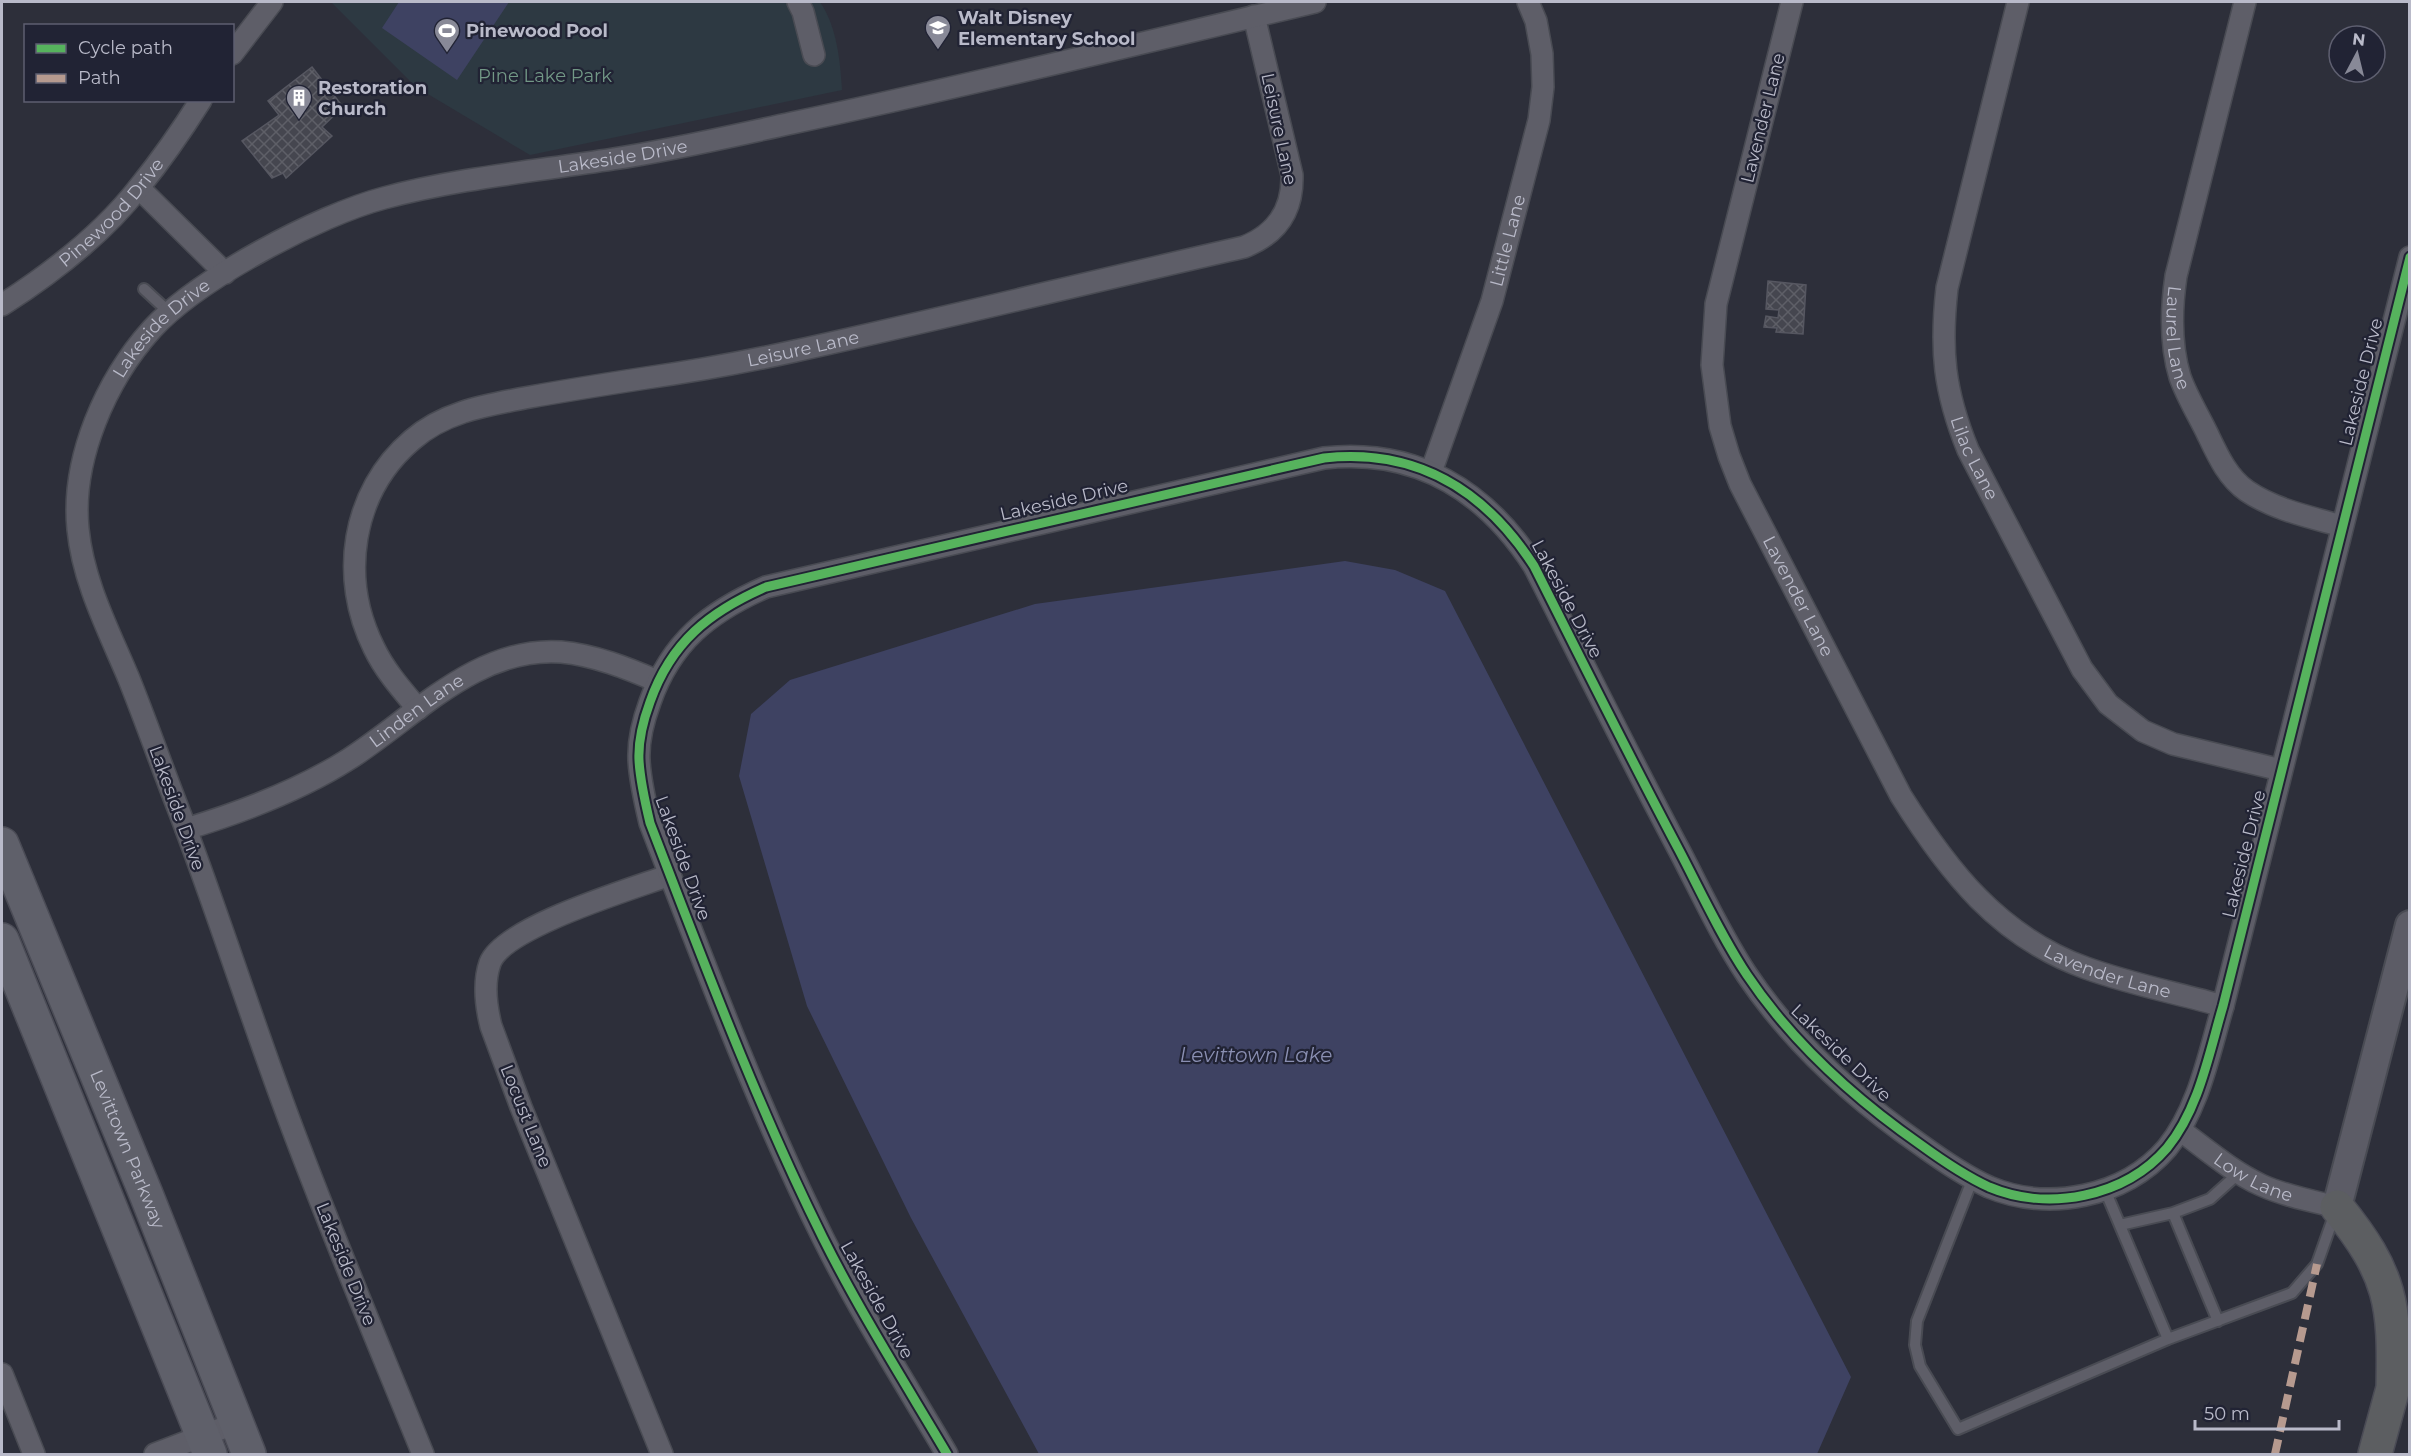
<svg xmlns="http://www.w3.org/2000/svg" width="2411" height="1456" viewBox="0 0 2411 1456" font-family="Montserrat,sans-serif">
	<defs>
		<pattern id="building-cross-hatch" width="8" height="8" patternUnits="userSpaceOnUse" patternTransform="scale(1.5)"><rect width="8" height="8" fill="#45464f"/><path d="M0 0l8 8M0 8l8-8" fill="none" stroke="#5e5f67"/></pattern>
	</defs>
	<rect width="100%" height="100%" fill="#2d2f3a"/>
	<path fill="#2d3942" d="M331 2H820C837 27 840 60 842 90L530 155 416 87Z"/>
	<path fill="#3e4262" d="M399 2H509L457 80 382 28Z
		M1345 561 1395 570 1445 591 1851 1377 1817 1454H1039L911 1218 807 1006 739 776 751 714 790 680 1035 604Z"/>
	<path fill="url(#building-cross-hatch)" stroke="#565761" stroke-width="1.5" d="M312 67 343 107 322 127 332 136 286 178 283 173 272 178 242 141 279 115 268 101Z
		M1768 281 1806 285 1803 334 1776 332 1777 328 1764 327 1766 316 1778 318 1779 310 1766 309Z"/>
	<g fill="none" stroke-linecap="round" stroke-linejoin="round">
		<defs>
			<path id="service" d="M144 289 170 313
				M1973 1178 1917 1321 1915 1345 1920 1366 1958 1429 2168 1339
				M2105 1190 2168 1339 2292 1293 2317 1264 2335 1213
				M2173 1213 2218 1321
				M2120 1225 2173 1213 2210 1199 2239 1173"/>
			<g id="minor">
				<path d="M798 2 803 12 814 55"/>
				<path id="s1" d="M1792 2 1716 304 1712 365 1720 426 1729 456 1740 484 1901 796C1948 871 1999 937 2086 968 2130 984 2177 993 2223 1006"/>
				<path id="s2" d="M2018 2 1947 288C1940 350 1944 391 1968 450L2082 669 2108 704 2143 731 2173 744 2281 770"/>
				<path id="s3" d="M2245 2 2176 276C2171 310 2170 344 2180 377 2187 397 2199 416 2208 435 2218 456 2228 478 2247 491 2275 510 2310 517 2342 526"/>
				<path d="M232 54 272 2"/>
				<path d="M139 188 225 273"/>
				<path id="s4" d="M2 305C52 273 103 234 140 186 162 159 182 130 201 100"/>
				<path id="s5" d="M1431 472 1492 301 1539 120 1543 87 1542 54 1536 21 1528 2"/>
				<path id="s6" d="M418 709C402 690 385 671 374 648 339 578 351 492 412 440 445 411 488 405 530 397 569 390 607 384 646 378 696 371 745 362 795 351 945 318 1094 281 1244 247 1277 234 1293 210 1292 175L1254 16"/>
				<path id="s7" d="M186 829C242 812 299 791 349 759 415 717 476 646 561 652 594 655 627 668 657 681"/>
				<path id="s8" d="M2180 1130C2206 1149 2231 1171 2261 1185 2285 1196 2312 1201 2337 1207"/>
				<path d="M2 1374 34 1454"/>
				<path d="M155 1454 236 1423"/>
				<path id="s9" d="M423 1454C376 1338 326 1221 283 1103 248 1008 217 911 181 816 163 770 147 724 129 679 109 631 83 582 78 529 71 459 106 380 152 329 198 279 319 215 384 198 459 178 537 171 613 159 673 150 732 136 792 123 967 86 1141 43 1315 2"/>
				<path d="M662 1454 521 1107 491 1026C486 1006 483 983 490 963 503 927 632 889 670 875"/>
				<path d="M947 1454C905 1383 860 1312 823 1238 756 1103 704 963 650 823 645 802 640 781 639 760 638 739 643 721 650 702 671 642 709 612 766 587L1324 458C1416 448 1485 490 1534 566 1582 661 1629 756 1679 850 1701 892 1721 936 1747 975 1792 1042 1855 1099 1921 1145 1943 1161 1965 1176 1989 1187 2048 1212 2125 1197 2167 1148 2199 1109 2209 1053 2223 1006L2410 257"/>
			</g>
			<path id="secondary" d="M2337 1207 2410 925"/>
			<g id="primary">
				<path id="s10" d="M2 844 146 1194 249 1454"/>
				<path d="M2 940 210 1454"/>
			</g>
			<path id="motorway" d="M2337 1207C2392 1275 2395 1304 2393 1389
				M2375 1454 2399 1366"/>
		</defs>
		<use href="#service" stroke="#494b53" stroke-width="14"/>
		<use href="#minor" stroke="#494b53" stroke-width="24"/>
		<use href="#secondary" stroke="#494b53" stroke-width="32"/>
		<use href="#primary" stroke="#4b4c56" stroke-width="36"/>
		<use href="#motorway" stroke="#4a4b55" stroke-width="36"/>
		<use href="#service" stroke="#5e5e68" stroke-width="10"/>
		<use href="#minor" stroke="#5e5e68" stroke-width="21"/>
		<use href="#secondary" stroke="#5c5c66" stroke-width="28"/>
		<use href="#primary" stroke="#5f606a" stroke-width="33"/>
		<use href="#motorway" stroke="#5c5e61" stroke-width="33"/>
		<path stroke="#b69a8f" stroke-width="8" stroke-dasharray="15 8" stroke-linecap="butt" d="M2275 1454 2317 1264"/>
		<defs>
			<path id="cycleway" d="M947 1454C905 1383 860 1312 823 1238 756 1103 704 963 650 823 645 802 640 781 639 760 638 739 643 721 650 702 671 642 709 612 766 587L1324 458C1416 448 1485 490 1534 566 1582 661 1629 756 1679 850 1701 892 1721 936 1747 975 1792 1042 1855 1099 1921 1145 1943 1161 1965 1176 1989 1187 2048 1212 2125 1197 2167 1148 2199 1109 2209 1053 2223 1006L2410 257"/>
		</defs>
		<use href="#cycleway" stroke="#212334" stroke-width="13"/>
		<use href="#cycleway" stroke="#56b35d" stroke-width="9"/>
	</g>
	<defs>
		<symbol id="school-pin" viewBox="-11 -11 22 30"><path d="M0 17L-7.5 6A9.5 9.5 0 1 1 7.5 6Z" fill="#888997" stroke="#212334"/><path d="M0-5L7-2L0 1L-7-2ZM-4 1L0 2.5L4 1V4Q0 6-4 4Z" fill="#fff"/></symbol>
		<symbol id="stadium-pin" viewBox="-11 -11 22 30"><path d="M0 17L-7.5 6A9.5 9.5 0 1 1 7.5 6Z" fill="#888997" stroke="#212334"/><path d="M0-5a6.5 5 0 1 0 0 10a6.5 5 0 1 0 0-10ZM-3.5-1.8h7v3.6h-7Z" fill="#fff"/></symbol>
		<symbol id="building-pin" viewBox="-11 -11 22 30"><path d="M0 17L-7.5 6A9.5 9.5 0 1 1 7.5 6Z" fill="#888997" stroke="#212334"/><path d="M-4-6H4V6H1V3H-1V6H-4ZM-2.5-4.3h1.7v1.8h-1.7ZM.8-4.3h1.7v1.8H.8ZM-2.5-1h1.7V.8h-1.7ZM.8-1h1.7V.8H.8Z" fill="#fff"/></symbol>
	</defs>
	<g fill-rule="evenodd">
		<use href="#school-pin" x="923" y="13" width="30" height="40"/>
		<use href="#stadium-pin" x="432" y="16" width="30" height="40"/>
		<use href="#building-pin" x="284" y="83" width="30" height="40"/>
	</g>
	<g text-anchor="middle" stroke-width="4.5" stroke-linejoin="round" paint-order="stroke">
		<g font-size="18" font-weight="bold" fill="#b9bac9" stroke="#212334" text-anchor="start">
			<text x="958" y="24">Walt Disney<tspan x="958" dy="21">Elementary School</tspan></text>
			<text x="466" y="37">Pinewood Pool</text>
			<text x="318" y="94">Restoration<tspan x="318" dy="21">Church</tspan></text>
		</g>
		<g font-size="18" fill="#729886" stroke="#212334">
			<text x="545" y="82">Pine Lake Park</text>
		</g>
		<g font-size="18" fill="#b9bac9" stroke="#212334">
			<text transform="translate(1763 118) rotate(-76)" y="6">Lavender Lane</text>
			<text transform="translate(1279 129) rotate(78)" y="6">Leisure Lane</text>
			<text dy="6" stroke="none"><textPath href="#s9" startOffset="1718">Lakeside Drive</textPath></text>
			<text dy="6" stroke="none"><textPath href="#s4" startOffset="144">Pinewood Drive</textPath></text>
			<text dy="6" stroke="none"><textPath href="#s5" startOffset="244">Little Lane</textPath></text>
			<text dy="6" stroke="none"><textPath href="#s9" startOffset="1214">Lakeside Drive</textPath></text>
			<text dy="6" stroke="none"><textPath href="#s3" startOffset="345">Laurel Lane</textPath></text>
			<text dy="6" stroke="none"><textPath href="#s6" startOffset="708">Leisure Lane</textPath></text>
			<text transform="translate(2361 382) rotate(-76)" y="6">Lakeside Drive</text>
			<text dy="6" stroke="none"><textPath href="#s2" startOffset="470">Lilac Lane</textPath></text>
			<text transform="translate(1064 500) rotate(-13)" y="6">Lakeside Drive</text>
			<text dy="6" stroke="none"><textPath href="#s1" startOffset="622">Lavender Lane</textPath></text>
			<text transform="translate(1567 599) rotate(62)" y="6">Lakeside Drive</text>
			<text dy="6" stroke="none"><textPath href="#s7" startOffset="261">Linden Lane</textPath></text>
			<text transform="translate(177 808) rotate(70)" y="6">Lakeside Drive</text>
			<text transform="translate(2244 854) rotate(-76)" y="6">Lakeside Drive</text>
			<text transform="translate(683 858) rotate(70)" y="6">Lakeside Drive</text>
			<text dy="6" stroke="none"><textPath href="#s1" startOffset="1126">Lavender Lane</textPath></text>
			<text transform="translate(1841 1053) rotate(44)" y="6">Lakeside Drive</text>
			<text transform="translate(526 1116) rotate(68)" y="6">Locust Lane</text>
			<text dy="6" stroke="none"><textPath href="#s10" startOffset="330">Levittown Parkway</textPath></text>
			<text dy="6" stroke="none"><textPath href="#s8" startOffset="88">Low Lane</textPath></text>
			<text transform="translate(346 1264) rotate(68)" y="6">Lakeside Drive</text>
			<text transform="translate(877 1300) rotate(61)" y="6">Lakeside Drive</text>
		</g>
		<g font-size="20" font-style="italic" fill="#8a8fb2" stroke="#212334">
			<text x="1256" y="1062">Levittown Lake</text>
		</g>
	</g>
	<rect width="2411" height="1456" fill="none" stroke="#b9bac9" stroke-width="6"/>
	<rect x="24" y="24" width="210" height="78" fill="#212334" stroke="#5e5f70" stroke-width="1.5"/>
	<rect x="36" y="44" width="30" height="9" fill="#56b35d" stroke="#5e5f70" stroke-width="1.5"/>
	<text x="78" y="54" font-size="18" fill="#b9bac9">Cycle path</text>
	<rect x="36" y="74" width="30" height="9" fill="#b69a8f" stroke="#5e5f70" stroke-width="1.5"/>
	<text x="78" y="84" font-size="18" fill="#b9bac9">Path</text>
	<g transform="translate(2357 54) rotate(7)"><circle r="28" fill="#212334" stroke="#5e5f70" stroke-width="1.5"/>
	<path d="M0-4.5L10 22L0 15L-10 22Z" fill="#888997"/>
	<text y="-9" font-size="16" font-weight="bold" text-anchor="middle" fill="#b9bac9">N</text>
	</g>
	<path d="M2195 1420v9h144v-9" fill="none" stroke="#b9bac9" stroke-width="3"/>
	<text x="2204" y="1420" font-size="18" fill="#b9bac9" stroke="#212334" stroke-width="4.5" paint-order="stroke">50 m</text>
</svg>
